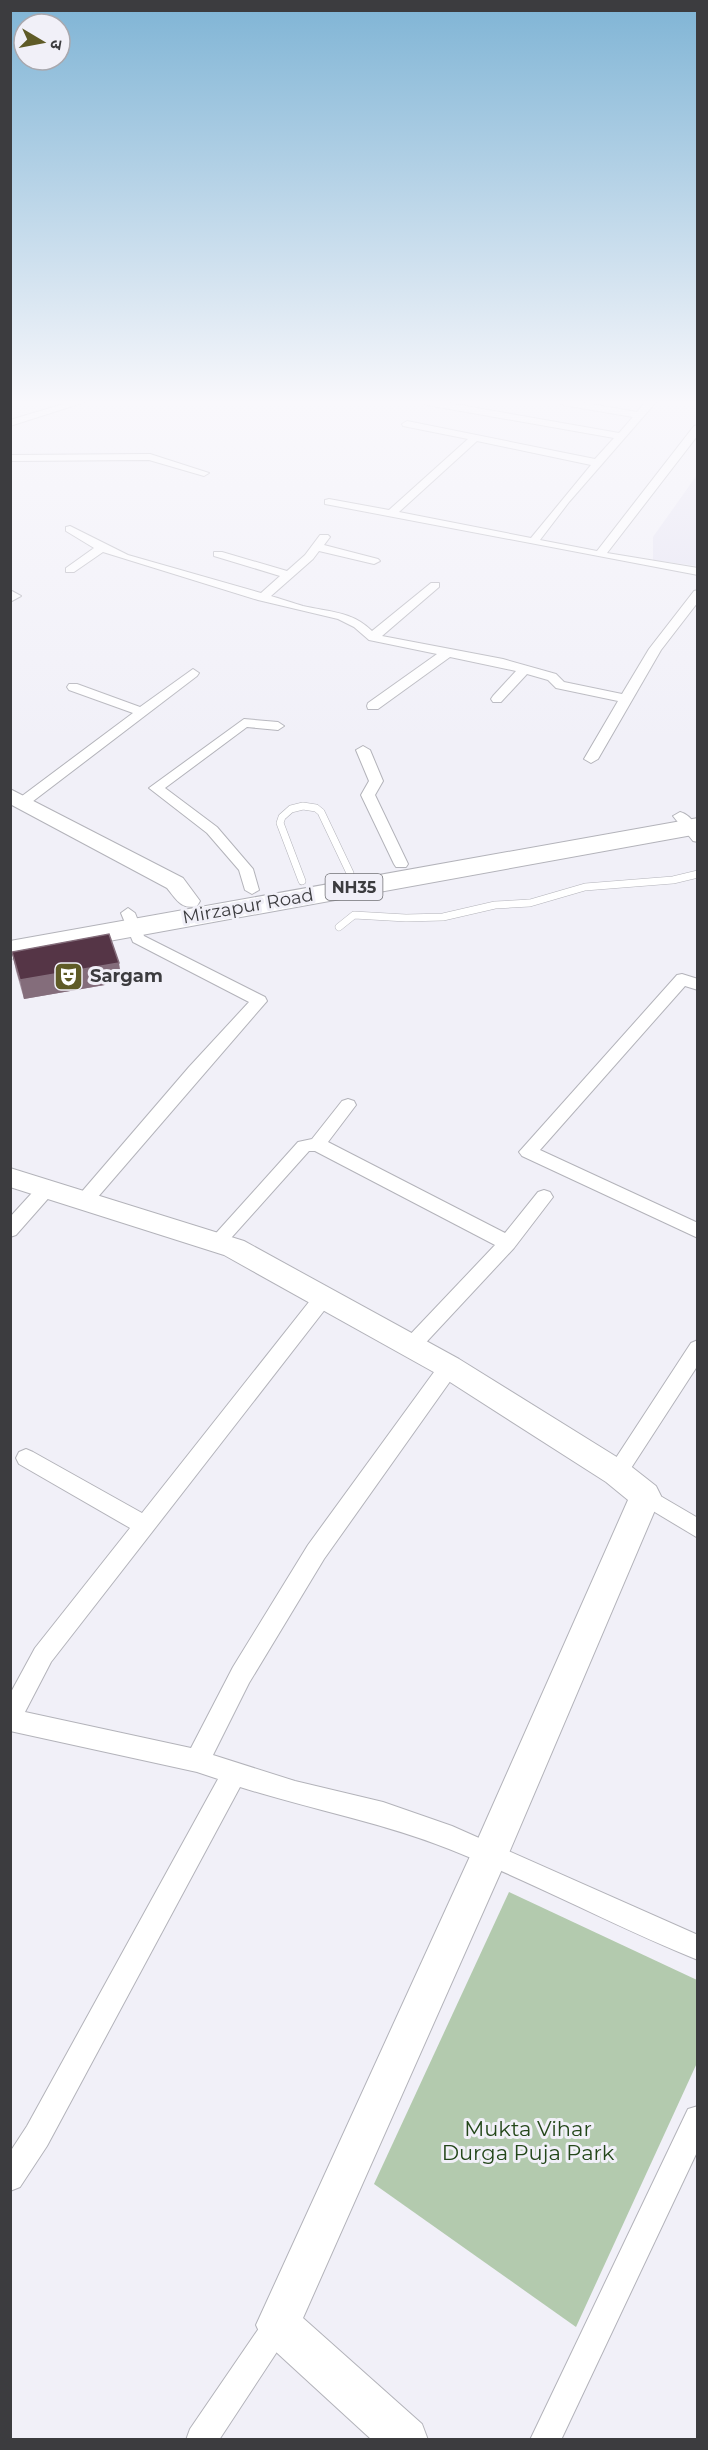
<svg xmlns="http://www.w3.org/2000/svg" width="708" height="2450" viewBox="0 0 708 2450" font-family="Montserrat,'Noto Sans Devanagari',sans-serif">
	<rect width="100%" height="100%" fill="#f1f0f8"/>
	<path fill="#e4e2f2" d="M697 475V566L653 560V537Z"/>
	<path fill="#b3caae" d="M509 1892 697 1980V2063L576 2327 374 2184Z"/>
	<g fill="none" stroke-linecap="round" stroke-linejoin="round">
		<defs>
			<path id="lane" d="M302 881 280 823 282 817 291 809 303 806 316 808 321 812 350 873
				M339 927 354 915 406 918 443 917 495 905 530 903 585 887 673 880 698 874"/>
			<path id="street" d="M70 402H85L10 426V420Z
				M422 402H443L619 433 633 417 563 405 558 402H579L637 412 646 402H656L569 502 540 540 597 551 694 426 698 425V435L607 553 698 568V575L325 504V500L329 499 389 510 468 439 403 426 402 424 407 421 595 459 614 438 427 405ZM477 441 591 465 531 538 399 512Z
				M150 454 209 473 204 476 149 460 10 461V455Z
				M70 526 128 555 261 593 280 576 214 556V552H222L287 571 305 555 320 535H328L330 537 324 545 378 559 380 561 374 564 319 551 313 559 271 596C282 599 292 603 303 606 329 612 352 611 372 631L431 583H439V587L382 636 503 659 556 674 564 682 622 694 649 649 694 591 698 590V602L661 650 598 759 591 763 584 759 618 701 556 688 548 680 527 674 501 702H493L491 699 493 696 516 671 450 657 378 709H368L367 706 368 703 437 654 369 640 354 627 338 619 258 600 103 552 74 572H66V568L94 548 66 531V527Z
				M10 590 21 596 10 602Z
				M193 669 199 673 197 676 28 805H18L16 802 18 799 133 713 69 690 67 687 69 684H77L140 707Z
				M244 719 278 722 284 726 278 730 247 727 165 788 217 827 253 869 259 890 252 894 245 890 239 870 207 833 149 788Z
				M363 746 370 750 383 781 375 795 408 864 406 867H396L394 864 361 795 369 781 356 750Z
				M680 812C694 816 698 830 698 842L693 841 673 816Z
				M128 908 135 913 144 936 265 997 267 1001 91 1205 85 1207 79 1205 76 1200 79 1195 189 1067 249 1002 133 942 121 913Z
				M682 974 698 979V990L685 986 540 1150 698 1223V1238L522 1156 519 1152 677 975Z
				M348 1099 354 1101 356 1105 328 1142 505 1233 538 1192 544 1190 550 1192 553 1197 514 1248 418 1351 411 1354 404 1351 401 1346 404 1341 495 1245 315 1151H309L223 1247 217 1249 211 1247 208 1242 298 1142 312 1139 342 1101Z
				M47 1181 53 1183 56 1188 53 1193 16 1235 10 1237V1217L41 1183Z
				M323 1291 330 1293 332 1298 330 1303 51 1662 25 1712 191 1748 233 1667 308 1545 442 1361 449 1359 456 1361 459 1367 456 1373 324 1559 249 1683 213 1755 295 1781 383 1802 452 1826 698 1935V1960C614 1926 533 1882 449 1849 381 1822 309 1809 240 1787L47 2146 20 2187 10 2191V2152L27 2126 218 1779 197 1772 10 1731V1694L35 1648 130 1528 19 1464 16 1458 19 1452 26 1449 33 1452 142 1513 316 1293Z
				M698 1340V1365L624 1479 617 1482 610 1479 607 1473 610 1467 691 1343Z
				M645 1487 698 1518V1538L638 1502 635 1496 638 1490Z
				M698 2106V2150L561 2440H530L688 2109Z
				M278 2310 288 2315 293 2325 288 2335 219 2440H186L190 2429 268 2315Z"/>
			<path id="secondary" d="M10 789 183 878 200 901 197 906C181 910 176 899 167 888L10 804Z
				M10 1168 244 1241 459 1359 628 1464 656 1486 661 1496 503 1867 303 2318 422 2424 428 2440H372L263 2340 256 2325 477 1841 628 1500 606 1482 439 1375 224 1255 10 1187Z"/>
			<path id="highway" d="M698 818V834L10 959V941Z"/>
		</defs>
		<use href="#lane" stroke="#b3b3ba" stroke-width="8"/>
		<use href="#street" stroke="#b3b3ba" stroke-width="2"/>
		<use href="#secondary" stroke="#b3b3ba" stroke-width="2"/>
		<use href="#highway" stroke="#b3b3ba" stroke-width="2"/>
		<use href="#lane" stroke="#fff" stroke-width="7"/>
		<use href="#street" fill="#fff" fill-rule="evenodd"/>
		<use href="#secondary" fill="#fff" fill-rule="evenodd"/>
		<use href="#highway" fill="#fff" fill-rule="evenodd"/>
	</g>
	<path fill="#a3929f" d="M12 952 122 982 24 999 16 971Z"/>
	<path fill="#846d7b" d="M119 963 122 982 24 999 20 980Z"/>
	<path fill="#553546" stroke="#846d7b" stroke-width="1.5" d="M109 934 119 963 20 980 12 952Z"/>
	<linearGradient id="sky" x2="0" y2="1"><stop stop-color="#7fb4d5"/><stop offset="0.54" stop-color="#f9f8fc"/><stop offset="1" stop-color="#f9f8fc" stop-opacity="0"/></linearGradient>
	<rect width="708" height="745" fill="url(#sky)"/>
	<defs>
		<symbol id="theatre-square" viewBox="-11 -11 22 22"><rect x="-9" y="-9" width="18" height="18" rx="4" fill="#5f5b27" stroke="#f1f0f8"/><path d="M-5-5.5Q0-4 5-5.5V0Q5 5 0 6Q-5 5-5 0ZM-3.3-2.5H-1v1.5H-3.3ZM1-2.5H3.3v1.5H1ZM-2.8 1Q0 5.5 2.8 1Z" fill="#fff"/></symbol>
	</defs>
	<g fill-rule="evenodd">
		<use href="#theatre-square" x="52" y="960" width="33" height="33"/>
	</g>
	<g text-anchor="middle" stroke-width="6" stroke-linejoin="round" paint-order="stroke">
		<rect fill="#f1f0f8" stroke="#727276" stroke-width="1.5" x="325.5" y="874" width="57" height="26" rx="4.5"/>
		<g font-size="16" font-weight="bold" fill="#3c3c3f">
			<text x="354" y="893">NH35</text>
		</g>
		<g font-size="18" fill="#3c3c3f" stroke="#f1f0f8">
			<text transform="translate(248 906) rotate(-10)" y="6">Mirzapur Road</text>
		</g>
		<g font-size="18" font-weight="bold" fill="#3c3c3f" stroke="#f1f0f8" text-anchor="start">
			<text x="90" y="982">Sargam</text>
		</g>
		<g font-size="21" fill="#24471a" stroke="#f1f0f8">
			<text x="528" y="2136">Mukta Vihar<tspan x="528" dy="24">Durga Puja Park</tspan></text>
		</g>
	</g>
	<rect width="708" height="2450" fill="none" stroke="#3c3c3f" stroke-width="24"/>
	<g transform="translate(42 42) rotate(100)"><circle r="28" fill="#f1f0f8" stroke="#a9a8ae" stroke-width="1.5"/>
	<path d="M0-4.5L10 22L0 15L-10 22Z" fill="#5f5b27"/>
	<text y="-9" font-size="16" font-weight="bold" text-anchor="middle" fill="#3c3c3f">उ</text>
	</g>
</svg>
